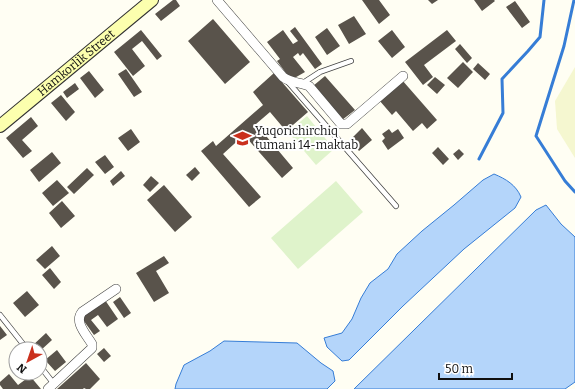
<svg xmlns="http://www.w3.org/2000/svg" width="575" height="389" viewBox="0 0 575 389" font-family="Bitter,serif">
	<rect width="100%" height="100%" fill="#fffef3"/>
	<path fill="#f5f7d0" d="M575 67V158L557 129 555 101Z"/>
	<path fill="#dff3cb" d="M307 116 334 149 316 165 288 132Z
		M336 181 363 212 298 269 271 238Z"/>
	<path fill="#b4d5fa" stroke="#367dd6" d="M494 174C506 179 516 185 521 197L515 208 464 249 403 306 349 360 342 361 327 347 324 338 342 333 352 319 361 298 370 283 388 269 397 254 422 231 454 205 483 180Z
		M546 205 561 224 575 237V382L565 389H354L536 210Z
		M224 341 297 343 321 363 333 371 335 381 327 389H175L176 384 184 365 210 351Z"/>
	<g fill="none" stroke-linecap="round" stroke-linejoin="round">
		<path stroke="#367dd6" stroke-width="3" d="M574 0 564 46 536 136 565 181 575 192
			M479 159 503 113 502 79 528 51 540 37 544 0"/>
	</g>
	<path fill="#59534b" d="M173 0H176L180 6 161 21 155 14Z
		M362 0H379L390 15 379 24Z
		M428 0H438L432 4Z
		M474 0H494L495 1 482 11Z
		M515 1 530 22 522 28 506 7Z
		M354 16 366 34 349 44 338 25Z
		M213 19 250 62 225 84 188 41Z
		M295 27 322 64 315 69 303 53 300 56 298 53 293 57 305 72 291 80 277 61 280 59 267 42 283 30 293 44 298 41 290 31Z
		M327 28 340 46 327 55 315 37Z
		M141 30 162 56 157 60 142 41 132 49 145 66 133 76 114 52Z
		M392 30 405 47 392 58 378 41Z
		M447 30 456 41 424 65 433 77 423 85 405 62Z
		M460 44 472 58 467 63 455 49Z
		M463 62 473 72 458 88 447 78Z
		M478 63 490 74 485 80 473 69Z
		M126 69 142 92 134 97 118 74Z
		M89 71 104 90 95 98 80 78Z
		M274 73 308 112 286 131 270 112 256 124 293 168 282 178 244 135 223 154 261 197 249 207 201 151 213 141 216 146 263 105 253 92Z
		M325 76 355 110 342 120 313 86Z
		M435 77 445 85 437 94 427 85Z
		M402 80 437 120 427 129 422 123 413 131 396 111 392 115 379 100Z
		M75 83 79 89 67 98 63 92Z
		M61 95 75 112 66 121 51 103Z
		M31 117 38 126 22 140 32 151 23 158 6 138Z
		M362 128 372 140 359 151 350 140Z
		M131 129 140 142 128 151 118 138Z
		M389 129 392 133 398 129 404 138 388 150 382 141 385 138 382 134Z
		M438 147 449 159 443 165 432 153Z
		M459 149 464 154 458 160 453 154Z
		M52 152 61 163 39 182 30 170Z
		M105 155 114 167 105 174 95 162Z
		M195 167 200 173 192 181 186 175Z
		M87 168 94 175 74 194 67 187Z
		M121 171 125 176 113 186 110 181Z
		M151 176 159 183 150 192 143 185Z
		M57 180 69 193 53 206 42 193Z
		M164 185 192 217 175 232 147 200Z
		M62 201 75 216 61 228 49 213Z
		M52 246 60 256 45 269 36 260Z
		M164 256 169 263 156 271 169 293 154 302 136 273Z
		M50 268 61 282 54 289 42 275Z
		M27 291 39 305 25 317 13 303Z
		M120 297 131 313 124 318 113 302Z
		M105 300 118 319 107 327 98 315 91 320 100 331 94 335 81 317Z
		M0 326 7 335 0 340Z
		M46 333 52 340 40 351V349H35L32 346Z
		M104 348 111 356 104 362 97 354Z
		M57 350 66 362 55 371 45 360Z
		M86 363 100 379 90 389H86L84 388 83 389H57Z
		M9 374 18 385 30 376 41 389H3L0 385V382Z"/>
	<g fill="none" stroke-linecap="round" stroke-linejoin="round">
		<defs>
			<path id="lane" d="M288 82 396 206
				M303 83 320 72 351 61
				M0 315 27 349
				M40 366 54 384"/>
			<path id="street" d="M217 0 283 77C290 83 300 82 309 86L341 124H347L403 76
				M48 389 92 348V344C86 334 74 322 82 312L116 289"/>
			<g id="secondary">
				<path id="s1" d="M0 126 152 0"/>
			</g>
		</defs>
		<use href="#lane" stroke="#434343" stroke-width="6"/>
		<use href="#street" stroke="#434343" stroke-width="10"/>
		<use href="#secondary" stroke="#323232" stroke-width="14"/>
		<use href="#lane" stroke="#fff" stroke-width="4.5"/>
		<use href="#street" stroke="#fff" stroke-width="9"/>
		<use href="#secondary" stroke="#fcffae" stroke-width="12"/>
	</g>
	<defs>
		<symbol id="school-bare" viewBox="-9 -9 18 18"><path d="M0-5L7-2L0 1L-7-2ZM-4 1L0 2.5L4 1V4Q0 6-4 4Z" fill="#ca301d" stroke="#fff" stroke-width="2.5" paint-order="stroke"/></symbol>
	</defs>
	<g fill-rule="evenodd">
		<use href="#school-bare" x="230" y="126" width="25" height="25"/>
	</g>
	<g text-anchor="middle" stroke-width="4" stroke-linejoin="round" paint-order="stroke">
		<g font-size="12" fill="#101010" stroke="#fff">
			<text dy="4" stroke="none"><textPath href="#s1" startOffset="99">Hamkorlik Street</textPath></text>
		</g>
		<g font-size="12" fill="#101010" stroke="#fff" text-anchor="start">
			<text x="255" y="135">Yuqorichirchiq<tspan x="255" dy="14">tumani 14-maktab</tspan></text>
		</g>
	</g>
	<g transform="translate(28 361) rotate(220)"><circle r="19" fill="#ffffff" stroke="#9f9f9f"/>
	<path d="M0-3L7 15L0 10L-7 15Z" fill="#ca301d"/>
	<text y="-6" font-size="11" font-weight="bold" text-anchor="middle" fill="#101010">N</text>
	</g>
	<path d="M439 373v6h73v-6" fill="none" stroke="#101010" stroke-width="2"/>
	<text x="445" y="373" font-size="12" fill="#101010" stroke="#ffffff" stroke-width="3" paint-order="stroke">50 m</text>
</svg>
